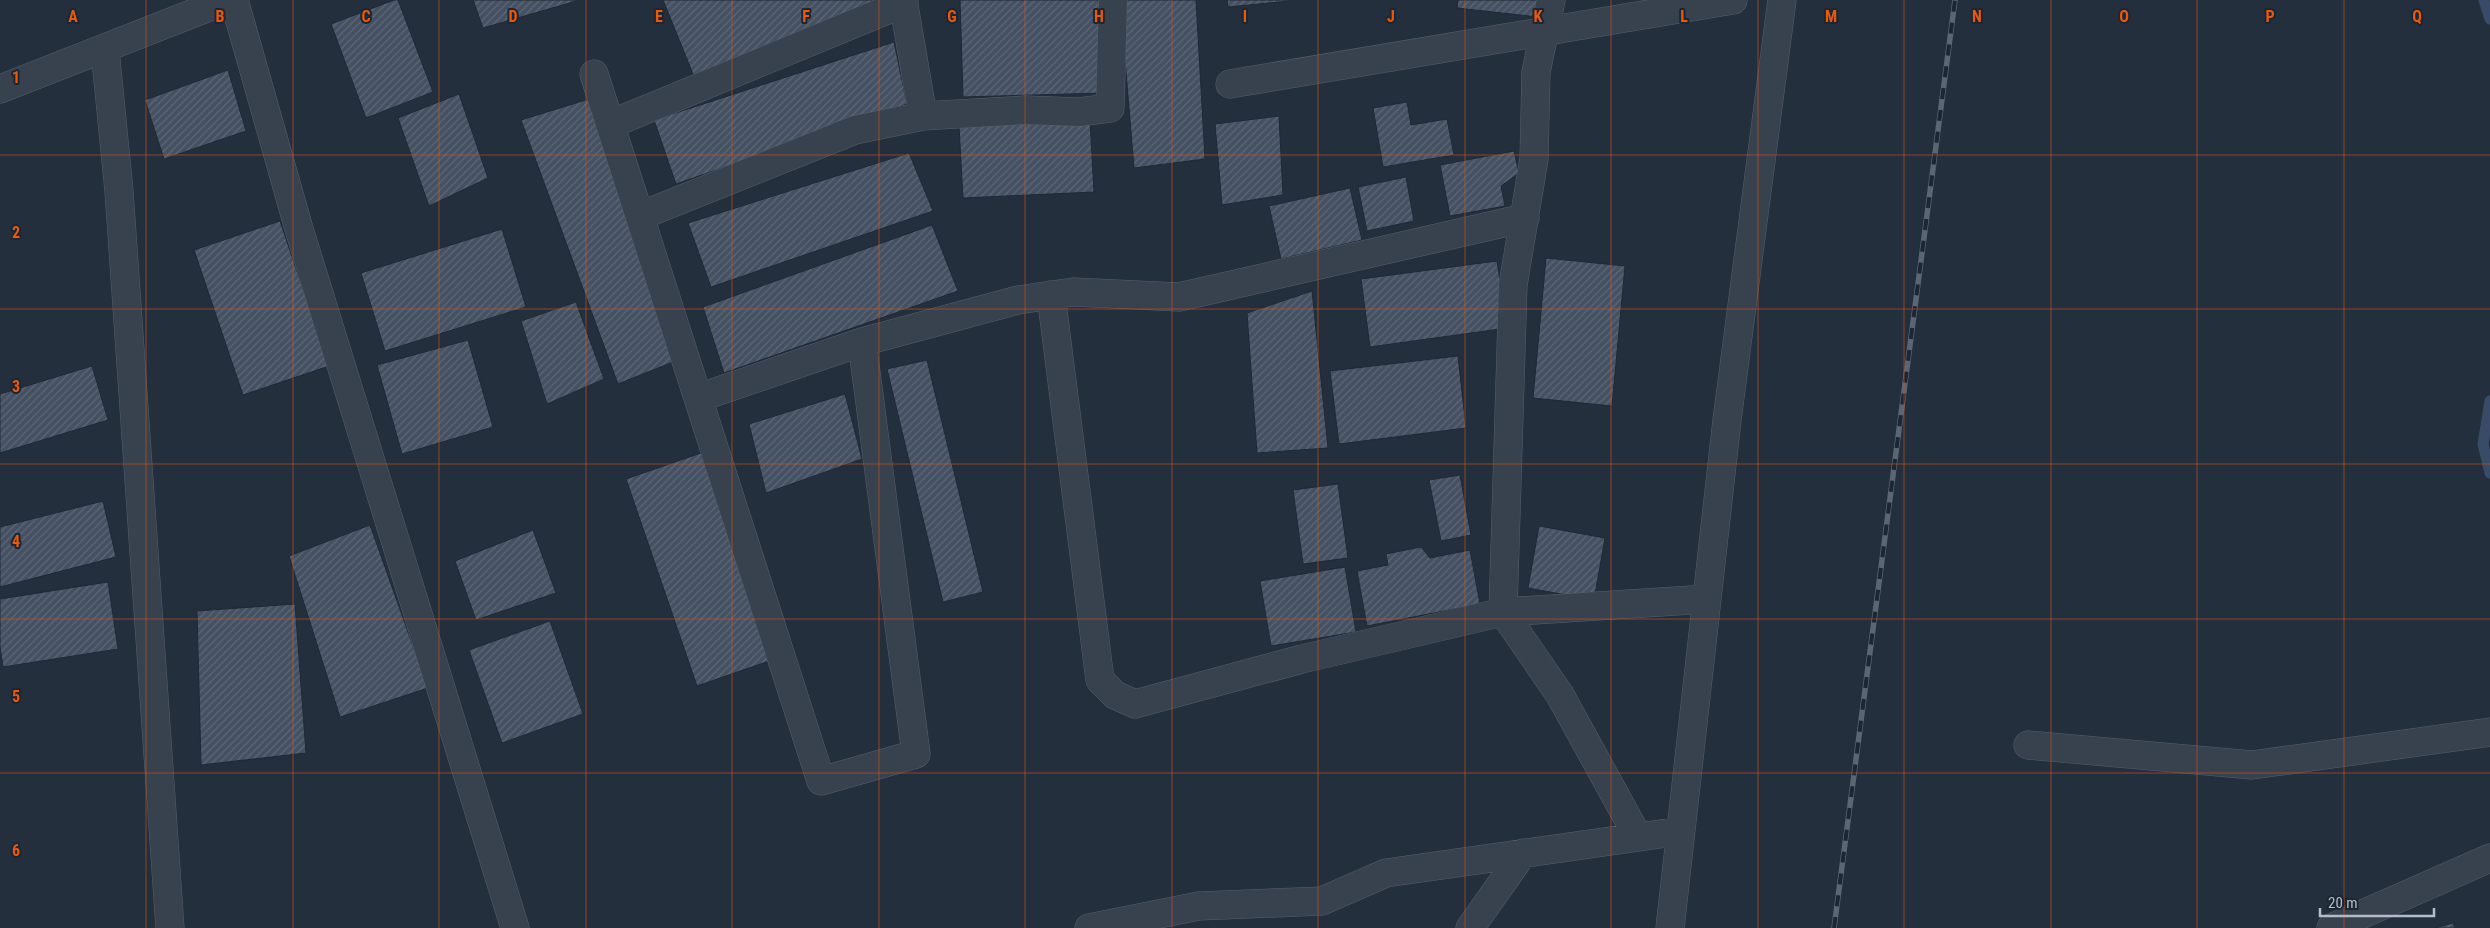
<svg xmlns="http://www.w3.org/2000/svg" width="2490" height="928" viewBox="0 0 2490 928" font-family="'Roboto Condensed',sans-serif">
	<defs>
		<pattern id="building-hatch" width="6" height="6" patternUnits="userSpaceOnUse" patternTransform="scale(1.25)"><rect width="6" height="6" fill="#455162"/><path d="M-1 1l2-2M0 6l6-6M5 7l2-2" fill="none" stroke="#5d6877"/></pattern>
	</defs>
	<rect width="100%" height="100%" fill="#242f3e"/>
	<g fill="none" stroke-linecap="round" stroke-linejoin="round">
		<path stroke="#394c67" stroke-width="11" d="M2484 0 2490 19
			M2490 401 2483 444 2490 473"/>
	</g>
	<path fill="url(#building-hatch)" stroke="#1f2835" d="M394 0H398L433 92 366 118 331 24Z
		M473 0H580L483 28Z
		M663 0H876L695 79Z
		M960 0H1100L1104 93 963 97Z
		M1120 0H1196L1205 159 1134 168Z
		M1227 0H1289L1290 1 1228 7Z
		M1458 0H1540L1538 17 1457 8Z
		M894 42 907 104 676 184 654 120Z
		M228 70 246 131 164 159 145 100Z
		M459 94 488 178 429 206 398 118Z
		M589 99 673 362 618 384 521 120Z
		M1407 102 1411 125 1447 119 1454 155 1383 167 1373 108Z
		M1279 116 1283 195 1222 205 1215 124Z
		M1090 120 1094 192 963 198 959 126Z
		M1514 151 1519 173 1501 186 1505 206 1450 216 1440 165Z
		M909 153 933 211 711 287 688 223Z
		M1406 177 1414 221 1367 231 1358 187Z
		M1350 188 1362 240 1281 259 1269 206Z
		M280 221 329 366 243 395 194 250Z
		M932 225 958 291 724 373 703 307Z
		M502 229 526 307 385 351 361 273Z
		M1546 258 1625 266 1612 406 1533 398Z
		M1497 261 1507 328 1370 347 1361 279Z
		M1312 291 1328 448 1257 453 1247 313Z
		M576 302 604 379 547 404 521 321Z
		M468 340 493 427 402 454 377 365Z
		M1458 356 1466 428 1339 444 1330 371Z
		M927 360 983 592 943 602 887 369Z
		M92 366 108 420 0 453V394Z
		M845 394 862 459 766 493 749 424Z
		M701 453 772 660 697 686 626 479Z
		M1460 475 1471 535 1441 541 1429 480Z
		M1338 484 1348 558 1303 564 1293 490Z
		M103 501 116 557 0 587V527Z
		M370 525 428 688 340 717 289 556Z
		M1539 526 1605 538 1594 600 1528 588Z
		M533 530 556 593 476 620 455 561Z
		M1421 547 1430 558 1470 550 1480 604 1367 626 1357 571 1388 565 1386 554Z
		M1345 567 1356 632 1271 646 1260 581Z
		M108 582 118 649 3 667 0 647V599Z
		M295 604 306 753 201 765 197 611Z
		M550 621 583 714 502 743 469 650Z
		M2453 923 2455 928H2435Z"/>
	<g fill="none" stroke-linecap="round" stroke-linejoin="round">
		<defs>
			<path id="minor" d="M234 0 299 229 515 928
				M903 0 923 116
				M1551 0 1536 72 1534 159 1513 285 1503 612 1560 695 1638 837
				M105 50 119 191 170 928
				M594 74 821 781 916 754 862 342
				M1230 84 1733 0
				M0 89 227 0
				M611 124 904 3
				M640 216 855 130 923 116 1025 110 1079 112 1110 108 1113 0
				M1051 295 1100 680 1115 695 1135 704 1302 659 1503 612 1707 599
				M698 398 862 342 1018 300 1073 292 1179 297 1525 218
				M2028 745 2252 765 2490 732
				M1089 928 1199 906 1322 901 1386 873 1681 831
				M1470 928 1523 853
				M1670 928 1727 420 1782 0
				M2331 928 2490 858"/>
		</defs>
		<use href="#minor" stroke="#565f6c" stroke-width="29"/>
		<use href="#minor" stroke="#38414e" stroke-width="28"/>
		<defs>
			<path id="rail" d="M1834 928 1955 0"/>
		</defs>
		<use href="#rail" stroke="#5a6575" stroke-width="5.5"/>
		<use href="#rail" stroke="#1d2633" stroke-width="4" stroke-dasharray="11" stroke-linecap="butt"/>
	</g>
	<path fill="none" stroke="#e8590c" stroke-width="1" stroke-opacity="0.55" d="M146 0V928M293 0V928M439 0V928M586 0V928M732 0V928M879 0V928M1025 0V928M1172 0V928M1318 0V928M1465 0V928M1611 0V928M1758 0V928M1904 0V928M2051 0V928M2197 0V928M2344 0V928M0 155H2490M0 309H2490M0 464H2490M0 619H2490M0 773H2490"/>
	<g font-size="16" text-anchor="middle" font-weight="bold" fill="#e8590c" stroke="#1d2633" stroke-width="4" stroke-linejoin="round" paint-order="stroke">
		<text x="73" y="22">A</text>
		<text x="220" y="22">B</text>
		<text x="366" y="22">C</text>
		<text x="513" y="22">D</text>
		<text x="659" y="22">E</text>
		<text x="806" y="22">F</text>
		<text x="952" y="22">G</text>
		<text x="1099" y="22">H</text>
		<text x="1245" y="22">I</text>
		<text x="1391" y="22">J</text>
		<text x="1538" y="22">K</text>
		<text x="1684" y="22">L</text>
		<text x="1831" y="22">M</text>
		<text x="1977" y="22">N</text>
		<text x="2124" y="22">O</text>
		<text x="2270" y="22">P</text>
		<text x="2417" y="22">Q</text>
		<text x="16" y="83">1</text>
		<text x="16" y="238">2</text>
		<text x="16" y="392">3</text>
		<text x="16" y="547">4</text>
		<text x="16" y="702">5</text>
		<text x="16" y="856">6</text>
	</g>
	<path d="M2320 908v8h114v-8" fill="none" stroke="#b4bcc9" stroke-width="2.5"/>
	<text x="2328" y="908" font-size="15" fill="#b4bcc9" stroke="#1d2633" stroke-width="4" paint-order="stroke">20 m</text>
</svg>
